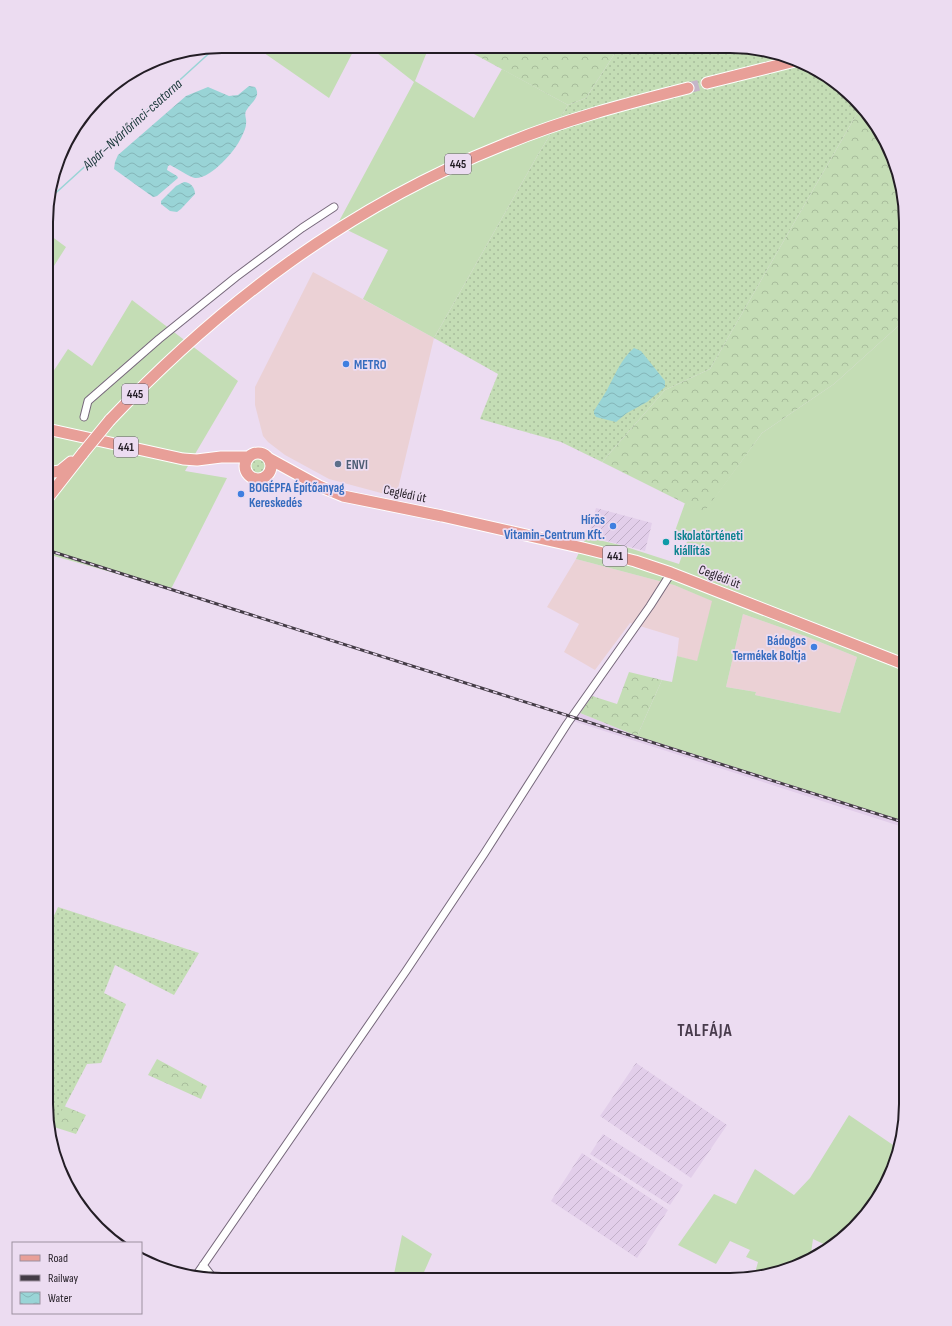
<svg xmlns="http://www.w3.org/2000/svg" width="952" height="1326" viewBox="0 0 952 1326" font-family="'Sofia Sans Condensed',sans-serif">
	<defs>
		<pattern id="industrial-furrows" width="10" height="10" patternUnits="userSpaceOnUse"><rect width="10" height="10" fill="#e2ceea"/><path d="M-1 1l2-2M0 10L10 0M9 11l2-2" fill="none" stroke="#c2b0c9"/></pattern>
		<pattern id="grass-dots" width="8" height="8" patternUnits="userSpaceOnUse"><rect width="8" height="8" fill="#c4ddb5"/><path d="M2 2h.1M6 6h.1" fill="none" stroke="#a8bd9c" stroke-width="1.8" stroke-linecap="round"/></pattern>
		<pattern id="forest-crowns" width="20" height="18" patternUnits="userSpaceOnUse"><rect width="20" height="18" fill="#c4ddb5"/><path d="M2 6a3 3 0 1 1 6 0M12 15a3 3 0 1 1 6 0" fill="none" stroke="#a8bd9c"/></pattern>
		<pattern id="water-waves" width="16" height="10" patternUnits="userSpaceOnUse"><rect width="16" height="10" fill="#99d4d6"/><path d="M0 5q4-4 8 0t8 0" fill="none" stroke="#84b6b8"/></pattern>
	</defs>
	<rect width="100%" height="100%" fill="#ecdcf1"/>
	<path fill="#ebd1d5" d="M313 272 434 338 396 497 329 479 285 455 268 442 263 436 255 405V387Z
		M576 559 674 585 713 601 697 662 677 656 679 638 630 623 595 670 564 652 579 624 547 607Z
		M743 614 805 636 857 657 840 713 755 695 756 692 726 687Z"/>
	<path fill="url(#industrial-furrows)" d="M596 508 652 523 645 551 588 536Z
		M636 1063 727 1125 691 1178 600 1116Z
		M603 1134 683 1185 670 1205 590 1154Z
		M582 1153 668 1210 637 1258 551 1201Z"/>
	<path fill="#e2ceea" d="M580 713 637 736 906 822V828L573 721Z"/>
	<path fill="url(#grass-dots)" d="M619 47 753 48 797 59 837 82 859 110 710 369 665 390 602 462 561 442 480 419 498 374 434 338 536 158 568 105 586 98Z
		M248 466a10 10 0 1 1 20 0a10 10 0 1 1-20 0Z
		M58 907 199 953 174 995 115 965 104 993 126 1004 101 1063 87 1064 54 1127 51 1125 46 1104V933Z"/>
	<path fill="url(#forest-crowns)" d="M461 47H619L586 98 568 105Z
		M859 110 888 144 906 222V319L834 384 762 433 704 513 602 462 665 390 710 369Z
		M629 672 662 680 637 736 580 713 592 696 617 704Z
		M157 1059 207 1086 201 1099 148 1075Z
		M64 1106 86 1115 76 1134 54 1127Z"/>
	<path fill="#c4ddb5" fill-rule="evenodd" d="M254 46H356L329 98Z
		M368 46 429 47 415 81 474 118 502 69 568 105 536 158 434 338 363 299 388 250 337 225 414 82Z
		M47 233 66 247 47 277Z
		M132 300 238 381 185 471 227 478 171 589 47 554V381L68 349 92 366Z
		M906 319V822L637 736 662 680 672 682 677 656 697 661 712 601 674 585 576 559 586 537 620 545 679 564 689 536 675 531 685 503 704 512 762 433 834 384ZM743 614 805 636 857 657 840 713 755 695 756 692 726 687Z
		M849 1115 896 1147 901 1138 897 1161 876 1202 846 1236 830 1247 813 1239 810 1260 808 1262 757 1274 755 1273 758 1262 746 1257 750 1250 730 1241 716 1264 678 1245 714 1194 736 1204 755 1169 794 1195 810 1178Z
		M402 1235 432 1254 421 1279H393Z"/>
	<path fill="url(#water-waves)" d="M249 86 255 87C262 97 250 103 246 111 244 115 247 119 246 124 246 128 243 134 241 138 235 151 211 179 195 178 189 177 177 168 170 165L168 166 167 170 177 176 178 178 157 196 153 197 114 169 115 162 118 155 186 96 208 87 229 96 238 95Z
		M184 182C190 182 195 187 195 194L181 209 177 212 170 211 161 204V201L176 186Z
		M634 348 641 351 665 381V387L647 402 627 413 616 422 596 417 594 414V411C598 404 603 397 607 390 615 375 621 359 634 348Z"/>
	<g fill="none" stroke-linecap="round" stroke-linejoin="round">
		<path stroke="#99d4d6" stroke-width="1.5" d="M48 200 216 47"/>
		<path stroke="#c4b6c8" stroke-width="11" stroke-dasharray="11 5.5" stroke-linecap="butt" d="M688 88 707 83"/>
		<defs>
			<path id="minor" d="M84 417 88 401 159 339 236 277 302 228 334 207
				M203 1265 214 1279
				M195 1277 406 971 484 854 567 724 650 606 671 573"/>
			<path id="primary" d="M707 83 799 60
				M110 420C223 301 350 206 503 145 563 120 625 104 688 88
				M47 429 183 459 197 460 221 457H248
				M245 466a13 13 0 1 1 26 0a13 13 0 1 1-26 0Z
				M268 458 319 486 343 496 442 516 583 548 635 561 671 573 906 665
				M47 473 60 471 71 462
				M47 499 83 453"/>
		</defs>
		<use href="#minor" stroke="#76687b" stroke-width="9"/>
		<use href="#primary" stroke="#fff" stroke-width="13"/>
		<use href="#minor" stroke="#fff" stroke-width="7"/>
		<use href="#primary" stroke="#e89f98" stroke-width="11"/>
		<defs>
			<path id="rail" d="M47 550 906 823"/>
		</defs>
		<use href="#rail" stroke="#443c46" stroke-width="3"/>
		<use href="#rail" stroke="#ecdcf1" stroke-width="1.5" stroke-dasharray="4.5" stroke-linecap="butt"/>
		<defs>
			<path id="primary-bridge" d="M83 453 110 420"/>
		</defs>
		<use href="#primary-bridge" stroke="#fff" stroke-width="13" stroke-linecap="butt"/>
		<use href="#primary-bridge" stroke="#e89f98" stroke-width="11"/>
	</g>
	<g fill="#3f7fe0" stroke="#ecdcf1" stroke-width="1.5">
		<circle cx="346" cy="364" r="4"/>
		<circle cx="241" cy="494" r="4"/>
		<circle cx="613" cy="526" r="4"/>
		<circle cx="814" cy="647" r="4"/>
	</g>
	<circle fill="#5c6f8a" stroke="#ecdcf1" stroke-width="1.5" cx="338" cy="464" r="4"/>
	<circle fill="#0f9aa8" stroke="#ecdcf1" stroke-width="1.5" cx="666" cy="542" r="4"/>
	<g text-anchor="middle" stroke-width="3.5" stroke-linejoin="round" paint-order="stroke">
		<g fill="#ecdcf1" stroke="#5f5662" stroke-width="1">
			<rect x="445" y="154" width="26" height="20" rx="3"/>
			<rect x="122" y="384" width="26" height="20" rx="3"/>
			<rect x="114" y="437" width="24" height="20" rx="3"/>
			<rect x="603" y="546" width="24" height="20" rx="3"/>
		</g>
		<g font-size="12" font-weight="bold" fill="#231d25">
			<text x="458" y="168">445</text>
			<text x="135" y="398">445</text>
			<text x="126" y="451">441</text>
			<text x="615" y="560">441</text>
		</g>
		<g font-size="13" font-weight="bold" fill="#366cbe" stroke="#ecdcf1" text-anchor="start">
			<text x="354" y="369">METRO</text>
			<text x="249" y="492">BOGÉPFA Építőanyag<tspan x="249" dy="15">Kereskedés</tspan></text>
			<text x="605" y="524" text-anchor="end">Hírös<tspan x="605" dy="15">Vitamin-Centrum Kft.</tspan></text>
			<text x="806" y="645" text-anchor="end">Bádogos<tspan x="806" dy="15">Termékek Boltja</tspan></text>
		</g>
		<g font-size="13" font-weight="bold" fill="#4e5e75" stroke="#ecdcf1" text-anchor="start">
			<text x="346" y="469">ENVI</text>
		</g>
		<g font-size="13" fill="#231d25" stroke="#ecdcf1">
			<text transform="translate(405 493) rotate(12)" y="5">Ceglédi út</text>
			<text transform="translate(720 576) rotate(21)" y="5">Ceglédi út</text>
		</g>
		<g font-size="13" font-weight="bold" fill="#0d838f" stroke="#ecdcf1" text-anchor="start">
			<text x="674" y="540">Iskolatörténeti<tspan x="674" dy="15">kiállítás</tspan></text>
		</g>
		<g font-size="14" font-style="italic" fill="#173637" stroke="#ecdcf1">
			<text transform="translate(132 124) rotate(-42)" y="5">Alpár–Nyárlőrinci-csatorna</text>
		</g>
		<g font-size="17" font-weight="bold" letter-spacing="1" fill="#483b4c" stroke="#ecdcf1">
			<text x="705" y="1036">TALFÁJA</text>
		</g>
	</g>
	<path d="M0 0H952V1326H0ZM222 53H730A169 169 0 0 1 899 222V1104A169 169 0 0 1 730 1273H222A169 169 0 0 1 53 1104V222A169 169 0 0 1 222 53Z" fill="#ecdcf1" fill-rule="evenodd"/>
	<path fill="none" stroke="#231d25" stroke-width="2" d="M222 53H730A169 169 0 0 1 899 222V1104A169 169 0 0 1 730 1273H222A169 169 0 0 1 53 1104V222A169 169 0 0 1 222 53Z"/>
	<rect x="12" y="1242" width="130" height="72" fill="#ecdcf1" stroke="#9c909f"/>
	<rect x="20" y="1255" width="20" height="6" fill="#e89f98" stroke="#9c909f"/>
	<text x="48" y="1262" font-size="12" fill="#231d25">Road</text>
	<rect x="20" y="1275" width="20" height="6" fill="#443c46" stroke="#9c909f"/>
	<text x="48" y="1282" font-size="12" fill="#231d25">Railway</text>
	<rect x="20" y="1292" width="20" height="12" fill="url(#water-waves)" stroke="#9c909f"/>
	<text x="48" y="1302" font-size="12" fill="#231d25">Water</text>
</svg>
